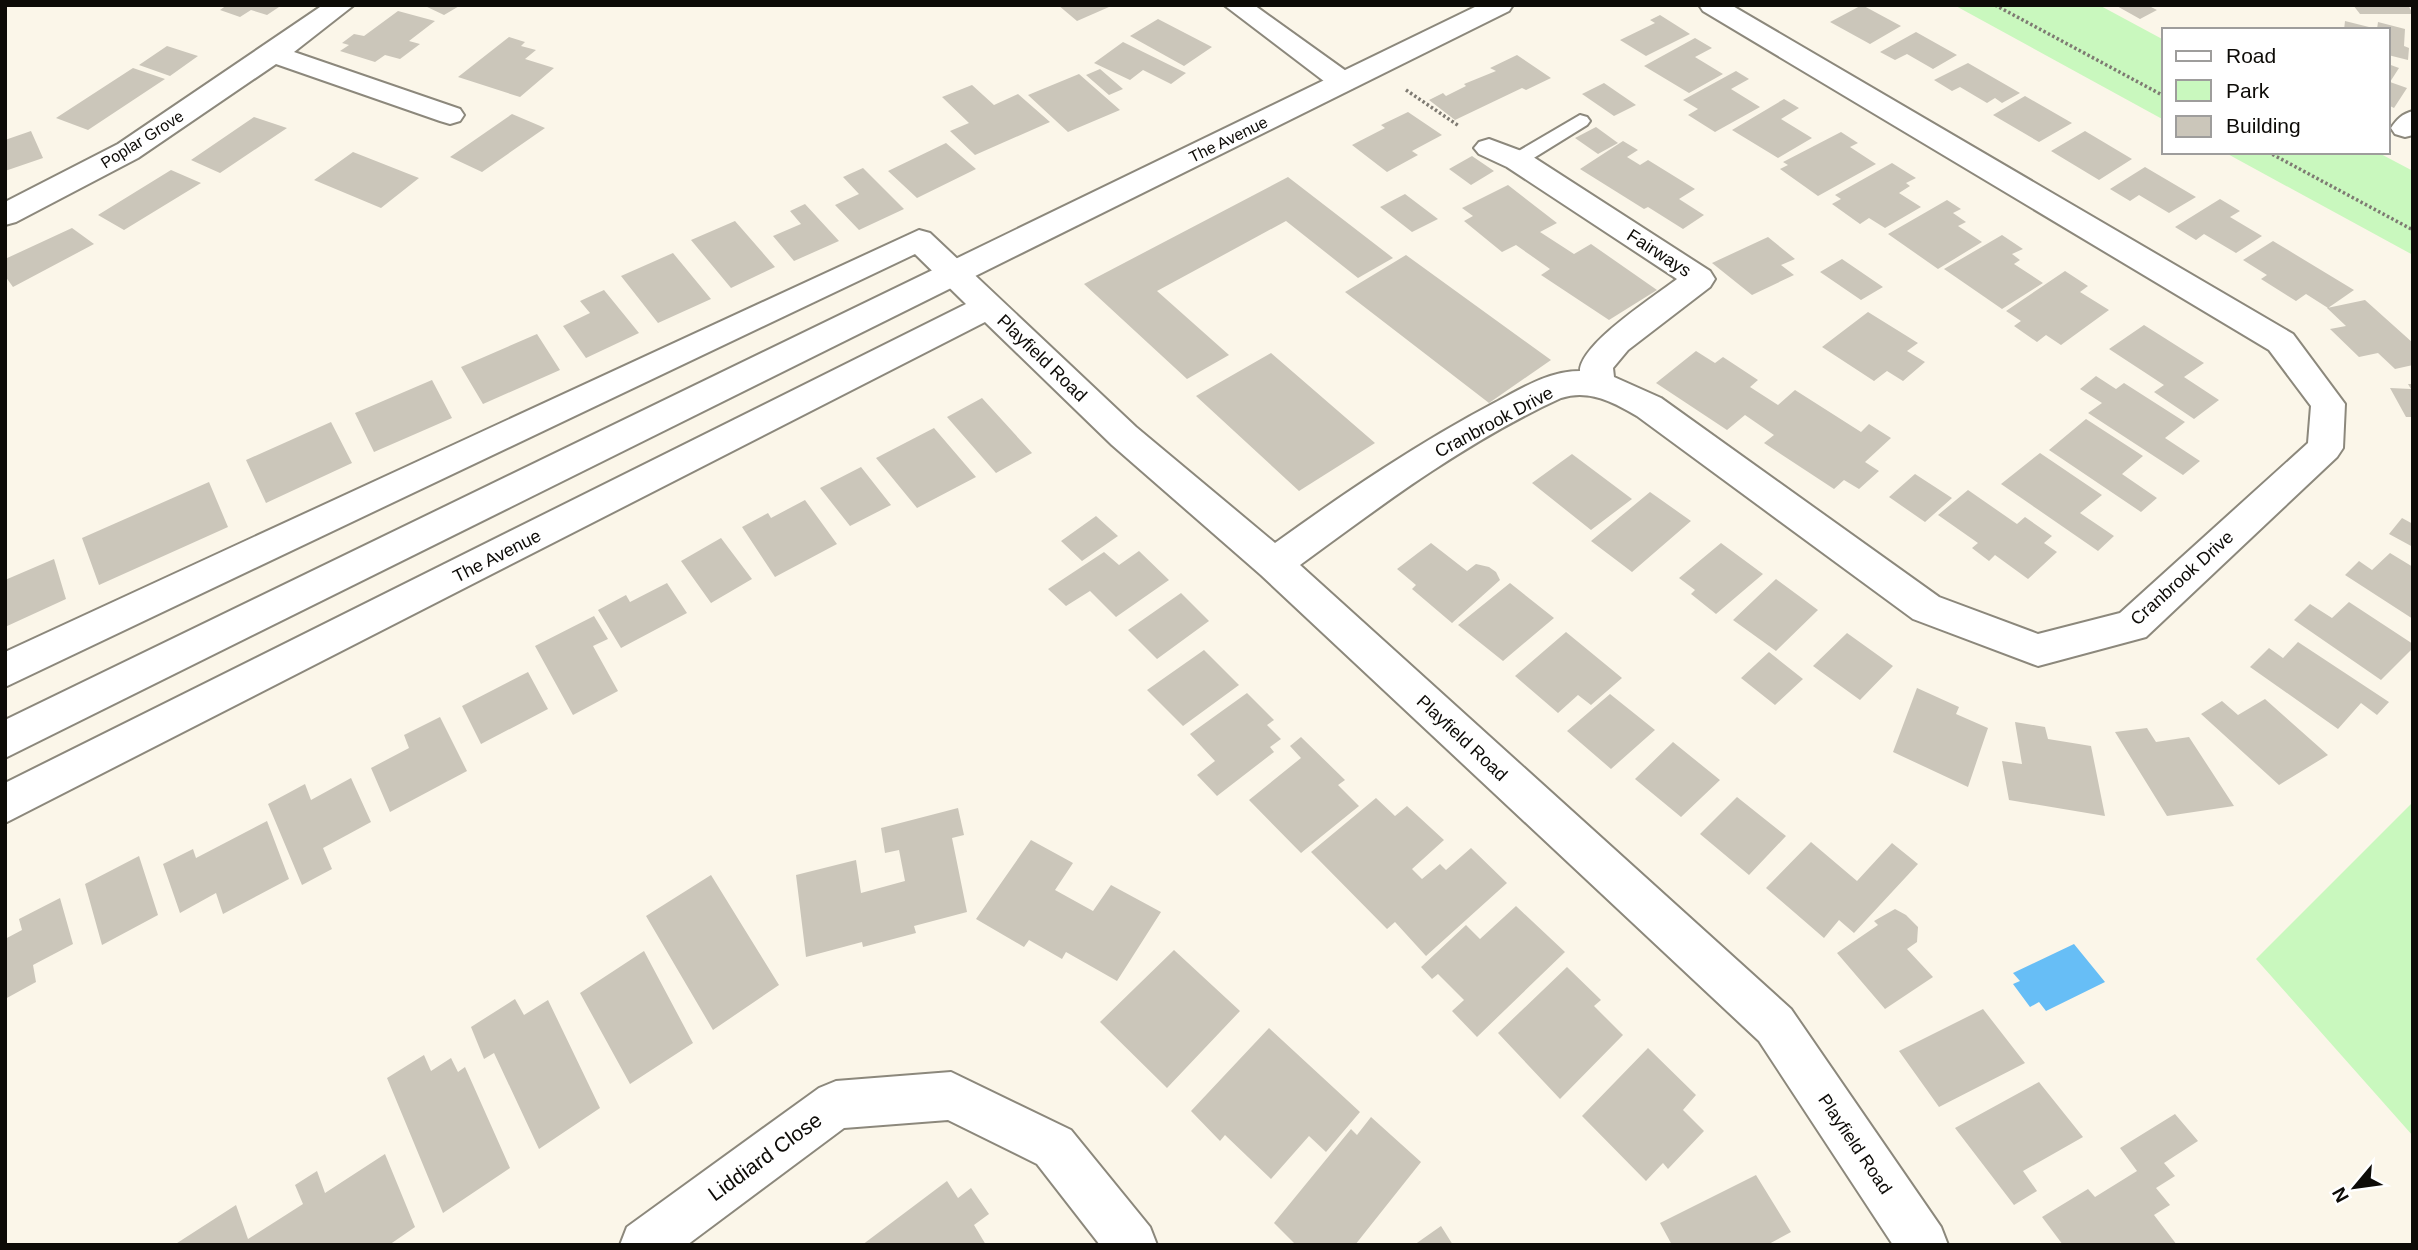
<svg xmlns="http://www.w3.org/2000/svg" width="2418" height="1250" viewBox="0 0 2418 1250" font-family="Helvetica,sans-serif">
	<rect width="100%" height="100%" fill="#fbf6e9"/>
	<path fill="#c9f8be" d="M1954 5H2099L2164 40V120Z
		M2224 152H2377L2413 171V255Z
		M2413 802V1136L2256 959Z"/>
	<path fill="#67bef6" d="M2074 944 2105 982 2046 1011 2039 1002 2030 1007 2013 984 2020 981 2013 973Z"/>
	<path fill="#cbc6ba" d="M227 5H282L267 15 251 10 240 17 220 10Z
		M423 5H461L444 15Z
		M1058 5H1107L1109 7 1077 21Z
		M1862 5 1901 26 1870 44 1830 22Z
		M2115 5H2147L2157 10 2140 19Z
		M2353 5H2408L2413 14H2360Z
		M398 11 435 21 409 41 420 44 400 59 385 55 375 62 340 51 349 45 342 43 354 34 364 36Z
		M1660 15 1690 34 1646 56 1620 40 1655 23 1650 20Z
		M1158 19 1212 47 1184 66 1130 36Z
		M2345 21 2377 29 2378 22 2405 29 2404 46 2409 48 2408 60 2388 55V30H2344Z
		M1916 32 1957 55 1933 69 1907 54 1895 60 1880 52Z
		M509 37 525 42 521 46 536 50 525 59 554 68 520 97 458 77Z
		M1695 38 1712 48 1695 57 1723 74 1689 93 1644 66Z
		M1123 42 1186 73 1171 84 1143 70 1130 80 1094 63Z
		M167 46 198 56 170 76 139 65Z
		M1517 55 1551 78 1526 90 1522 88 1455 120 1429 100 1443 93 1446 96 1466 86 1464 84 1496 71 1490 68Z
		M1968 63 2020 93 2002 103 1995 98 1987 103 1960 87 1952 91 1934 80Z
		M2388 64 2399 68 2390 82 2407 88 2394 108 2388 105Z
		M133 68 165 79 88 130 56 118Z
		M1100 69 1123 89 1109 95 1086 75Z
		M1736 71 1749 79 1731 89 1760 107 1715 132 1688 115 1698 109 1683 100Z
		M1079 74 1120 110 1068 132 1028 95Z
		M1604 83 1636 105 1614 116 1582 94Z
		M972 85 994 105 1018 94 1050 122 975 155 950 131 969 123 942 97Z
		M2025 96 2072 123 2039 142 1993 115Z
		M1784 99 1799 108 1781 119 1812 138 1778 158 1732 130Z
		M1408 112 1442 135 1412 151 1418 155 1387 172 1352 145 1385 128 1381 125Z
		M512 114 545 128 482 172 450 157Z
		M254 117 287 128 220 173 191 160Z
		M1596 127 1618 143 1598 154 1575 138Z
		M31 131 43 158 5 171V140Z
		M2085 131 2132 159 2099 180 2051 151Z
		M1841 132 1858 143 1850 147 1876 164 1818 196 1780 169 1788 165 1783 162Z
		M1623 141 1638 150 1627 157 1640 165 1648 160 1695 189 1679 199 1704 215 1683 229 1648 207 1644 209 1580 169Z
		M946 143 976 169 917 198 888 171Z
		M353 152 419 178 381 208 314 180Z
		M1472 156 1494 171 1471 185 1449 169Z
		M1892 163 1916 178 1906 183 1910 186 1899 193 1921 207 1885 228 1869 218 1860 224 1832 204 1841 199 1835 195Z
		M2145 167 2196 197 2169 213 2139 195 2130 201 2110 189Z
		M863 168 904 209 859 230 835 205 859 194 843 177Z
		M171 170 201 183 124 230 98 215Z
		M1288 177 1393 258 1358 278 1286 221 1157 291 1229 355 1187 379 1084 284Z
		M1508 185 1557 223 1540 232 1574 254 1591 244 1657 290 1609 320 1541 275 1550 269 1516 245 1502 252 1464 221 1473 216 1462 208Z
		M1405 194 1438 219 1412 232 1380 207Z
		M2220 199 2240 211 2230 217 2262 236 2236 253 2204 234 2196 240 2175 227Z
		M1947 200 1961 209 1953 213 1966 222 1958 226 1982 242 1938 269 1888 234Z
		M805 204 839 241 794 261 773 236 801 224 790 211Z
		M735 221 775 267 731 288 691 240Z
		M72 228 94 244 13 287 5 276V259Z
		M2002 235 2023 249 2012 254 2020 260 2014 264 2043 283 2002 309 1944 269Z
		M1768 237 1795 259 1781 265 1794 275 1752 295 1712 263Z
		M2273 241 2354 290 2328 308 2306 294 2296 301 2261 279 2267 275 2243 260Z
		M673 253 711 299 658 323 621 276Z
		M1406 255 1551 360 1489 403 1345 292Z
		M1842 259 1883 287 1861 300 1820 272Z
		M2065 271 2088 286 2080 292 2109 310 2061 345 2046 335 2037 342 2014 326 2021 321 2006 311Z
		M604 290 639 333 586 358 563 326 590 313 580 301Z
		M2365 300 2413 343V365L2395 369 2378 353 2359 357 2330 329 2346 326 2327 308Z
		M1868 312 1918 343 1907 351 1925 362 1903 381 1887 371 1874 381 1822 347Z
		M2144 325 2204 363 2184 377 2219 400 2194 419 2154 392 2164 385 2109 349Z
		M537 334 560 370 483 404 461 367Z
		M1696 351 1715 363 1723 357 1758 380 1750 387 1778 405 1795 390 1861 432 1869 424 1891 438 1865 462 1879 471 1859 489 1844 480 1834 489 1764 443 1774 435 1745 415 1727 430 1656 383Z
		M1271 353 1375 443 1299 491 1196 396Z
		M2096 376 2116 389 2124 383 2185 422 2165 438 2200 461 2183 475 2088 413 2102 403 2080 389Z
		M432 380 452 418 374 452 355 413Z
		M2408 384H2413V417H2406L2390 388 2411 389Z
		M982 398 1032 453 996 473 947 417Z
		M2086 419 2143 456 2122 474 2157 498 2141 512 2049 450Z
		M331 422 352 463 266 503 246 460Z
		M934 428 976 477 917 508 876 458Z
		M2040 453 2102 495 2080 513 2114 536 2098 551 2001 484Z
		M1572 454 1632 499 1591 530 1532 483Z
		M861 467 891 505 850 526 820 488Z
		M1915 474 1952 498 1925 522 1889 497Z
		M209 482 228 527 99 585 82 538Z
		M1968 490 2017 524 2025 517 2052 536 2044 543 2057 552 2028 579 1995 555 1989 561 1972 548 1978 543 1938 515Z
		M1650 492 1691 521 1632 572 1591 541Z
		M805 500 837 544 775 577 742 527 768 513 771 518Z
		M1096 516 1118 536 1082 561 1061 541Z
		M2402 518 2413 524V547L2389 534Z
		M721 538 752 579 711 603 681 561Z
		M1431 543 1467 571 1476 564 1489 567 1496 572 1500 580 1452 623 1412 589 1416 585 1397 569Z
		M1721 543 1763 574 1716 614 1691 594 1695 590 1679 578Z
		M1139 551 1169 580 1116 617 1090 591 1066 606 1048 589 1104 552 1119 565Z
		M2390 553 2413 567V619L2345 575 2359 561 2372 570Z
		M54 559 66 599 5 627V580Z
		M1776 579 1818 610 1776 651 1733 620Z
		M667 583 687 613 621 648 598 610 626 595 630 602Z
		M1510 583 1554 618 1503 661 1458 625Z
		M1181 593 1209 621 1157 659 1128 630Z
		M2349 602 2413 644V648L2381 680 2294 620 2310 604 2332 618Z
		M594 616 608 639 593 646 618 691 573 715 535 646Z
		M1566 632 1622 678 1591 705 1578 695 1558 713 1515 676Z
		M1847 633 1893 666 1860 700 1813 666Z
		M2298 642 2389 702 2377 715 2361 703 2338 729 2250 667 2269 648 2283 658Z
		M1204 650 1239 685 1183 726 1147 690Z
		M1769 652 1803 679 1775 705 1741 678Z
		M528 672 548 709 481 744 462 706Z
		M1917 688 1959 707 1956 714 1988 728 1968 787 1893 752Z
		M1247 693 1274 720 1267 725 1281 739 1270 747 1274 752 1217 796 1197 775 1215 761 1190 734Z
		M1610 694 1655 730 1611 769 1567 731Z
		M2265 699 2328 755 2279 785 2201 714 2222 701 2238 715Z
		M440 717 467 771 390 812 371 768 409 748 404 735Z
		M2015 722 2045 727 2048 739 2091 746 2105 816 2009 800 2002 761 2022 764Z
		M2147 728 2156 742 2189 737 2234 806 2167 816 2115 732Z
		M1301 737 1345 780 1338 785 1359 806 1301 853 1249 800 1301 758 1290 746Z
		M1673 742 1720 780 1681 817 1635 779Z
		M351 778 371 822 323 848 332 869 302 885 268 804 305 784 311 800Z
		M1737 797 1786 836 1749 875 1700 834Z
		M1376 798 1395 816 1407 806 1444 840 1412 869 1422 879 1440 864 1446 870 1471 848 1507 883 1426 956 1395 922 1387 929 1311 852Z
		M958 808 964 835 952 838 967 912 914 926 916 933 863 947 862 942 806 957 796 875 856 860 861 893 905 881 899 850 885 853 881 828Z
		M267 821 289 879 223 914 216 893 180 913 163 864 193 849 196 858Z
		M1031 840 1073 863 1055 890 1093 911 1111 885 1161 912 1117 981 1066 952 1062 959 1029 940 1024 947 976 919Z
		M1811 842 1857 881 1892 843 1918 864 1854 933 1839 920 1824 938 1766 888Z
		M139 856 158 915 102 945 85 884Z
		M711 875 779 985 713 1030 646 916Z
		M60 898 73 944 33 965 36 982 5 999V939L22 930 19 919Z
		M1516 906 1565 952 1477 1037 1452 1011 1464 1000 1438 974 1432 979 1421 967 1466 925 1480 939Z
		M1895 909 1906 915 1918 927 1917 942 1907 949 1933 977 1885 1009 1837 953 1878 925 1874 921Z
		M1174 950 1240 1011 1167 1088 1100 1022Z
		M644 951 693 1043 630 1084 580 993Z
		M1567 967 1601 1000 1594 1006 1623 1035 1560 1099 1498 1033Z
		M515 999 524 1015 548 1000 600 1108 539 1149 494 1053 484 1059 471 1027Z
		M1983 1009 2025 1063 1939 1107 1899 1051Z
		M1269 1028 1360 1112 1326 1152 1309 1136 1271 1179 1225 1135 1220 1141 1191 1111Z
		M1648 1048 1696 1095 1683 1110 1704 1131 1668 1169 1663 1163 1646 1181 1582 1116Z
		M424 1055 431 1071 451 1058 458 1072 465 1067 510 1168 443 1213 387 1078Z
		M2039 1082 2083 1137 2023 1171 2037 1191 2014 1205 1955 1128Z
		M2175 1114 2198 1141 2164 1163 2175 1176 2156 1188 2170 1205 2154 1215 2177 1245H2063L2042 1217 2088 1189 2095 1197 2137 1171 2120 1148Z
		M1371 1117 1421 1162 1355 1245H1296L1274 1223 1351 1129 1357 1135Z
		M385 1154 415 1227 389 1245H174L236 1205 248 1239 303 1204 295 1185 317 1171 325 1193Z
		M1756 1175 1791 1232 1767 1245H1672L1660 1223Z
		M947 1181 958 1198 971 1188 989 1214 974 1225 986 1245H862Z
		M1441 1226 1453 1245H1414Z"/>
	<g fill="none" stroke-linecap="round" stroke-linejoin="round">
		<defs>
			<path id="service" d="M1580 115 1587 117 1590 121 1587 125 1524 164H1510L1507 160 1510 156Z"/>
			<path id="minor" d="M323 5H354L294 52 460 109 464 115 460 121 450 124 440 121 276 64 138 158 16 222 5 225V202L118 144Z
				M1224 5H1254L1353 76 1357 82 1353 88 1343 90 1333 88Z
				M1699 5H1731L2293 334 2345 404 2343 448 2337 457 2146 637 2038 666 1913 619 1637 416C1613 402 1589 389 1561 398 1467 441 1383 504 1300 565L1791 1009 1941 1227 1948 1245H1893L1759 1041 1261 575 1112 445 985 322 5 823V783L966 304 915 254 5 687V652L919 230 930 233 1136 427 1275 543C1346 492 1418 443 1496 402 1522 388 1549 371 1580 371 1580 344 1655 296 1677 279L1507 167 1479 154 1474 148 1479 142 1489 139 1527 153 1710 271 1715 279 1710 287 1628 350 1613 368 1614 377 1661 398 1939 597 2038 634 2120 613 2308 443 2311 406 2269 350 1703 11Z
				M2413 111V135L2405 137 2395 134 2391 128C2397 119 2402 114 2413 111Z
				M951 1072 1071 1130 1150 1227 1157 1245H1100L1037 1164 948 1120 844 1128 687 1245H620L627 1227 819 1088 836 1081Z"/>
			<path id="tertiary" d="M1479 5H1513L1509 11 5 758V720Z"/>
		</defs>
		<use href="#service" stroke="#8c887c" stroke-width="4"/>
		<use href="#minor" stroke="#8c887c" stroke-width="4"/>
		<use href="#tertiary" stroke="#8c887c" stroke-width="4"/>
		<path stroke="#7e7a72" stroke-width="3.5" stroke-dasharray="2.5 2.5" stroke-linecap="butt" d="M1995 5 2164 96
			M1406 90 1459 126
			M2268 152 2413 230"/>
		<use href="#service" fill="#fff" fill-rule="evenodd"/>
		<use href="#minor" fill="#fff" fill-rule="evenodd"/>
		<use href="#tertiary" fill="#fff" fill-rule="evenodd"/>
	</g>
	<g text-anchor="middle" stroke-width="5" stroke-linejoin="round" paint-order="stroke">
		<g font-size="16" fill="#0d0b07" stroke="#fff">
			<text transform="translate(142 139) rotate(-32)" y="6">Poplar Grove</text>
			<text transform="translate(1228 139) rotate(-26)" y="6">The Avenue</text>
		</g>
		<g font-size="18" fill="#0d0b07" stroke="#fff">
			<text transform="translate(1659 253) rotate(33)" y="6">Fairways</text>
			<text transform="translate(1042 358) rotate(44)" y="6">Playfield Road</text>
			<text transform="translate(1494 422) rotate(-28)" y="6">Cranbrook Drive</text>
			<text transform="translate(497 556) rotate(-27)" y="6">The Avenue</text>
			<text transform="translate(2182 578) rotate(-42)" y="6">Cranbrook Drive</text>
			<text transform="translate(1462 738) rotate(43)" y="6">Playfield Road</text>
			<text transform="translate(1855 1144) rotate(56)" y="6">Playfield Road</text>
		</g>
		<g font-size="21" fill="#0d0b07" stroke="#fff">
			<text transform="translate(765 1157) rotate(-36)" y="7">Liddiard Close</text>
		</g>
	</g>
	<rect width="2418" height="1250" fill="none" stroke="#0d0b07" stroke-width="14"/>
	<rect x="2162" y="28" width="228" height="126" fill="#ffffff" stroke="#9e9d9c" stroke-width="2"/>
	<rect x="2176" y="51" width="35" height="10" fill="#ffffff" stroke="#9e9d9c" stroke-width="2"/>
	<text x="2226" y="63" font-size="21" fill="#0d0b07">Road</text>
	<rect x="2176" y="80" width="35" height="21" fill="#c9f8be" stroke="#9e9d9c" stroke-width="2"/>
	<text x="2226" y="98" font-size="21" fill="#0d0b07">Park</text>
	<rect x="2176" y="116" width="35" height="21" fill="#cbc6ba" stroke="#9e9d9c" stroke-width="2"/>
	<text x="2226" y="133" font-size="21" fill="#0d0b07">Building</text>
	<g transform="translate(2355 1187) rotate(241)" stroke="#ffffff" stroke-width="5" paint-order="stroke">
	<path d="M0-5L12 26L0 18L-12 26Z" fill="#0d0b07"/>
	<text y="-10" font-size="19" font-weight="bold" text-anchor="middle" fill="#0d0b07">N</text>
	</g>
</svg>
